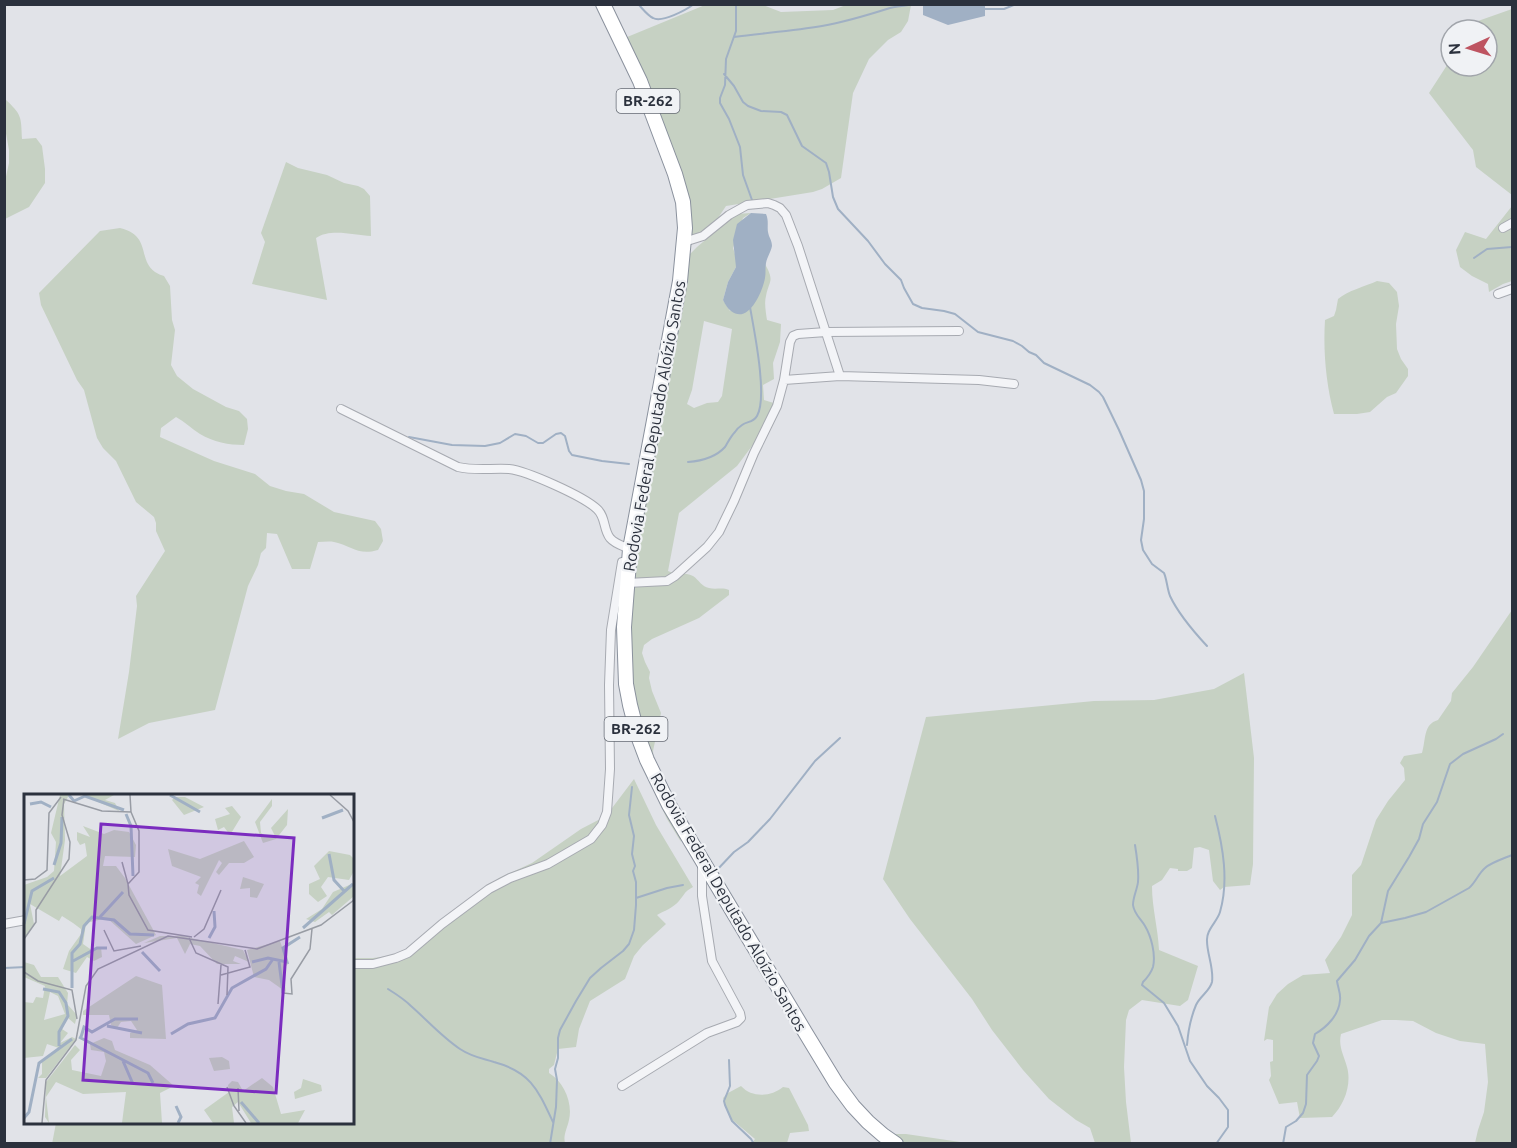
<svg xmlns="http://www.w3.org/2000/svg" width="1517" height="1148" viewBox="0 0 1517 1148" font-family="Ubuntu,sans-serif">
	<rect width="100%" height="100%" fill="#e1e3e8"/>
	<path fill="#c6d1c3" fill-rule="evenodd" d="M705 5H763L781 12 833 10 846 5H911L908 21 901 32 888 40 869 59 853 93 841 178 822 189 813 192 726 206 716 221 695 241 684 230 678 191 646 111 615 42Z
		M1512 9V195L1476 167 1473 150 1429 93 1451 59V66H1487V30H1471L1478 21Z
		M5 99C22 115 21 116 22 139L36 138 42 146 45 169V183L29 207 5 219V181L9 163V150L5 128Z
		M286 162 298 168 327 175 344 183 358 186 364 189 370 196 371 236C354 235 330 228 316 238L327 300 252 284 265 242 261 233Z
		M1512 206V281L1503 284 1489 292 1488 284 1472 276 1460 267 1456 250 1465 232 1486 239Z
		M751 213 743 218 733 248 736 257V267L728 282 723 300 730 311C752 296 765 294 765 264 775 282 769 280 766 296 764 303 766 313 767 320L781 324 780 342 773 363 774 379 763 385 764 400 780 405 764 430 737 466 679 513 668 571C676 575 685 572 693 576 699 580 702 587 709 588 716 590 722 587 729 590V595L699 618 652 639 644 645 642 653 645 662 650 672 649 678 652 691 661 713 653 751 654 762 678 826 681 842 667 819 636 753 627 716 625 620 681 307 686 258 697 247 736 214ZM704 321 732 329 722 396 718 402 707 403 694 408 687 404 692 390Z
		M120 228C152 236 137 259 155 272 158 274 161 275 164 276L170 286 172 320 175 330 171 365 177 376 193 389 226 407 239 411 247 419 248 429 244 445C229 445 213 442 200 434 192 429 185 422 176 417L161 428 160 437 214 461 255 474 270 486 286 491 304 494 334 512 375 521 381 529 383 541 378 550C358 556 352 546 334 542 329 541 323 542 318 542L310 569H292L277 534 267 533 266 548 261 553 258 565 248 586 215 710 149 723 118 739 129 672 137 606 136 596 165 551 156 531V523L154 517 136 502 116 461 103 448 97 438 84 390 77 380 41 305 39 293 100 231Z
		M1377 281 1389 283 1397 292 1399 306 1396 324 1397 349 1401 359 1408 369V376L1396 393 1387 397 1370 412 1357 414H1334C1326 384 1323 351 1325 320L1334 316 1336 310 1338 299C1347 291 1366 286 1377 281Z
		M1512 610V1143H1475L1478 1130 1484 1112 1488 1082 1485 1044 1460 1041 1436 1033 1413 1021 1396 1020H1382L1341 1034C1338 1047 1344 1055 1347 1067 1352 1085 1344 1105 1332 1117L1300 1118 1297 1102 1279 1104 1269 1080 1271 1076 1270 1062 1273 1061V1040L1267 1039 1264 1041 1269 1007 1277 994 1288 984 1303 975 1330 973 1325 960 1341 937 1352 915V875L1361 865 1376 820 1388 801 1405 780 1404 768 1400 763 1404 756 1422 753C1426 740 1423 724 1438 720L1451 701 1452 693 1473 667Z
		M1244 673 1254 758 1253 864 1250 885 1224 887 1220 890 1213 881 1209 850 1200 847 1194 848 1192 868 1187 871H1178V869L1170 868 1162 880 1152 886C1152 908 1158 928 1159 950L1198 966 1188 1000 1180 1006 1142 1000 1129 1010 1126 1020 1124 1067 1126 1102 1131 1143H1095L1090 1128 1076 1120 1049 1099 1023 1070 992 1030 972 999 910 919 883 879 926 717 1094 701 1154 700 1214 689Z
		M634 779 656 825 693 887C683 893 686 893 679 901 673 908 664 911 657 915L666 924 643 945 634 956 625 979 590 1001 579 1029 576 1047 558 1049 554 1065 549 1069V1073C564 1082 573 1103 569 1120 567 1129 563 1135 565 1143L52 1144 56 1123 352 1122 353 958H373L396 955 412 946 444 917 499 878 532 863 581 829 606 816Z
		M741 1086C752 1098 771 1097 783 1087L789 1088 808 1125 809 1131 790 1133 787 1143H752L755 1139 730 1118 723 1098 728 1093Z
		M893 1134H906L967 1143H889Z"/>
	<path fill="#a0b0c4" d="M923 5H985V16L948 25 923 15Z
		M751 213 766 214C769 221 767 226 768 232 769 238 772 240 772 246 771 252 767 257 766 263 765 268 766 273 765 278 763 290 749 325 731 311 728 309 725 304 723 300L728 282 736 267 733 240 737 224Z"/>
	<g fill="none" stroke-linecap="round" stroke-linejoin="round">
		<path stroke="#a0b0c4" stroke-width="2" d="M638 4C643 9 647 15 653 18 662 23 686 10 694 4
			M736 4V31L726 59 725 85 720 98V103L729 119 740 147 743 175 752 200
			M984 9H1004L1016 4
			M734 37C763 33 793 31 822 26 845 22 868 15 890 8 897 6 905 6 913 4
			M724 74 734 86 743 102 748 106 761 111 781 112 787 115 802 146 826 163 829 172 833 197 838 209 868 241 885 264 901 280 904 288 913 304 922 308 944 311 955 314 978 332 1013 341 1022 346 1029 352 1036 355 1044 363 1090 385 1099 392 1103 397 1119 430 1141 480 1144 491V519L1141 540 1143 550 1152 564 1164 573C1167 580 1167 588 1170 596 1178 613 1194 632 1207 646
			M1474 258 1487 249 1512 247
			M409 437 452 445 485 446 500 443 515 434 526 436 538 443H543L556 434 561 433 565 436 569 451 572 455 602 461 629 464
			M688 462C702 461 715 458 725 447 728 442 731 436 735 432 737 429 739 427 742 425 747 421 753 423 757 416 768 397 754 330 750 307
			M1135 845C1137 857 1139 870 1138 882 1137 890 1133 897 1133 905 1134 914 1141 919 1145 926 1151 936 1156 954 1153 967 1151 973 1147 978 1143 982L1142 985 1164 1003 1178 1026 1190 1061 1207 1086 1219 1098 1228 1110V1127L1216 1144
			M716 871 734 852 748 842 770 819 815 761 840 738
			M636 898 667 888 683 885
			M1381 923 1405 918 1426 912 1469 888C1476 882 1478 874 1485 868 1490 863 1505 858 1512 855
			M4 968 26 967
			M388 989C396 994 404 999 411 1006 427 1020 442 1037 460 1049 472 1057 481 1058 494 1062 531 1072 538 1090 553 1122
			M1187 1045C1188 1032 1191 1017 1196 1005 1200 996 1210 991 1212 982 1214 968 1207 954 1207 941 1206 930 1217 922 1220 912 1229 881 1223 847 1215 816
			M729 1060 730 1086 724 1101 725 1105 732 1121 751 1139 754 1144
			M550 1144 556 1107 557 1080 555 1069 558 1058V1038L560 1030 576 1001 590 978 601 968 623 951 629 944 634 930 636 905V882L633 871 635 866 632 854 634 836 629 815 632 787
			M1283 1144 1286 1127 1296 1121 1303 1113 1306 1104 1307 1075 1317 1061 1319 1056 1313 1043 1315 1034C1327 1027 1339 1015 1340 1000 1341 994 1338 988 1337 981L1355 960 1369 936 1381 923 1388 891 1409 857 1419 839 1423 824 1437 802 1450 764 1463 754 1496 739 1503 734"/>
		<defs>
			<path id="street" d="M1503 228 1512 223
				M684 242 703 236 729 215 747 205 768 203 774 205 780 208 786 215 798 246 840 376
				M1498 294 1512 289
				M784 380 840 376 979 380 1014 384
				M341 409 458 467C475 471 492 468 509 469 527 471 583 496 597 509 606 517 603 529 610 538 615 544 623 546 630 549
				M627 583 667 581 675 576 707 547 719 532 734 501 754 453 777 406 784 380 790 342 793 336 798 334 826 332 959 331
				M4 924 26 920
				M352 964H373L396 958 408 953 442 924 489 889 510 878 548 864 591 839 602 825 607 812 610 769 609 685 611 630 622 562 629 561
				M622 1086 707 1033 737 1022 741 1018 740 1013 712 961 702 896V864"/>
			<path id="highway" d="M603 4 640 81 675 174 683 202 685 228 680 281 630 549 624 627 626 684 630 705 638 736 647 760 669 805 805 1032 836 1083 853 1106 868 1122 883 1135 896 1144"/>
		</defs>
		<use href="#street" stroke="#a7aab1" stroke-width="10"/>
		<use href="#highway" stroke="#8a919d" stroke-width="16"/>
		<use href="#street" stroke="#f3f4f7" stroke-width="8"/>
		<use href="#highway" stroke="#fff" stroke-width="14"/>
	</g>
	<g text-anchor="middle" stroke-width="4.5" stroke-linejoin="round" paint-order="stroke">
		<g fill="#f0f2f5" stroke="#666b74" stroke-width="1.5">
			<rect x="616.5" y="89" width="63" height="24" rx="4.5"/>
			<rect x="604.5" y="717" width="63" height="24" rx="4.5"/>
		</g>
		<g font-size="15" font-weight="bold" fill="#2b313d">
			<text x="648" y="106">BR-262</text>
			<text x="636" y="734">BR-262</text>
		</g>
		<g font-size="16" fill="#2b313d" stroke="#f0f2f5">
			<text transform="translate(654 426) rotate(-80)" y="6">Rodovia Federal Deputado Aloízio Santos</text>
			<text transform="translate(729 902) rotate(60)" y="6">Rodovia Federal Deputado Aloízio Santos</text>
		</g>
	</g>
	<g transform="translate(24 794)">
		<rect width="330" height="330" fill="#e1e3e8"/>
		<path d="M36 1H45L40 10 41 46 36 82 63 62 61 49 56 51 53 46V38L66 43 59 32 80 40 90 36 105 38 112 51 111 63 81 62 79 72H92L101 84 132 141 112 150 83 124 62 129 59 150 69 157 77 153 78 163 70 167 63 163 52 179 39 175 45 157 57 140V135L49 129 38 122 35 127 6 110 10 130 0 145V91L23 83 30 77 32 48 27 39ZM58 1H90L81 6 91 9 95 17ZM151 3H161L180 13 160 21 148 6ZM248 5V12L236 28 237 39 243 43 251 42 247 34 264 15 263 31 252 45 239 49 231 28ZM208 12 217 23 206 41 200 33 194 36 191 25 206 20 201 14ZM220 47 230 63 220 69H205L195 81 192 78 198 69 195 66 177 102 173 99 175 91 171 89 177 83 148 72 144 55 176 65ZM305 57 326 61 330 65V77L325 86 304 83 297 93 303 102 294 108 285 100V90L296 85 290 72ZM219 83 240 90 233 104 226 103V94L216 95ZM330 89V102L308 121 305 118 291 128 282 125 298 115 309 98ZM136 142H158L219 156 225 168 211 162 209 167 217 170H193L176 152 166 150 161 160 153 144 120 149ZM256 147 264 170 259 175 262 198 245 186 230 183 223 156ZM0 168 10 171 17 183H34L44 199 43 210 53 221 51 230 44 224 41 229 38 235 44 239 36 249 48 243 52 245 22 284H14L18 280V268L35 254 23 250 19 262 0 264V208L9 209 12 203 19 204 21 192 0 183ZM26 198 34 202 41 220 20 226ZM112 182 138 191 142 245 106 244V239L113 236 107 227 97 228 93 234 87 231 85 221H59V217ZM80 244 88 247 91 256 126 271 150 292 136 299 138 329H98L102 298 59 300 32 288 22 303 25 329 21 323 22 288 51 251 56 256 47 266 48 276 77 282 82 267 80 258 67 256 66 250ZM198 263 205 267 206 275 190 277 185 264ZM238 284 249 293 257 320 281 316 274 329H227L214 308 208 313 210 329H189L180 316 205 298 204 291 208 287 214 288 219 297ZM279 285 297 291 298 297 271 305 270 298 277 294Z" fill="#c6d1c3" fill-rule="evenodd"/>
		<path fill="none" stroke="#a0b0c4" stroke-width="3" d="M45 1 50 7 61 2 100 16M146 1 176 18M6 10 17 8 27 13M102 20 107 32 109 82M298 24 319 16M305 60 310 86 321 98M30 71 37 49 38 23M76 123 99 98M0 130 8 97 30 84M279 134 329 90M185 144 191 133 190 117M118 158 136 177M49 167 73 154H83M228 168 244 164 263 168 259 154 276 143M255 168 259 199M48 194V159L56 150 60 132 68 123 90 126 106 140 130 141M19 195 35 198 42 209 44 222 35 238V252M83 232 118 239M147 240 164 230 191 224 208 194 242 175 249 165M55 243 124 279 129 289M57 243 60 233 68 238 91 225H114M99 267 109 290M217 308 235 329M152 312 157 323 154 329M0 324 5 318 15 269 48 245"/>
		<path fill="none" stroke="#989ca4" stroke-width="1.5" d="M306 1 324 17 330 28M39 5 78 17 107 18 106 1M107 18 115 37V78L104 90 105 101 124 136 168 143M98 68 104 90M0 86 11 85 23 76 25 19 37 3M80 136 90 157 117 152M170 143 180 135 197 96M165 144 172 159 204 173 203 201M0 145 12 128V116L45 65 46 48 38 21 40 5M0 178 14 187 48 196 53 225M197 181 226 173 221 156M259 199 268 200 267 185 286 155 288 135M194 210 197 171M203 293 210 312 222 329M214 294 215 317M18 329 22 286 52 246 62 192 74 175 144 142 233 155 297 131 330 106"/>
		<path fill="#7b2cbf" fill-opacity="0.15" stroke="#7b2cbf" stroke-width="3" d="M77 30 270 44 252 299 59 286Z"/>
		<rect width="330" height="330" fill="none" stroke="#2b313d" stroke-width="3"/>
	</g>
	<rect width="1517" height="1148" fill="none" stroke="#2b313d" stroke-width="12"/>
	<g transform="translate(1469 48) rotate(266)"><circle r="28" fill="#f0f2f5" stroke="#a1a5ab" stroke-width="1.5"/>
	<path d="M0-4.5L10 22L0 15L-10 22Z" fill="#be5461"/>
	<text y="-9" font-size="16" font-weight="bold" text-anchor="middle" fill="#2b313d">N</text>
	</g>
</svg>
